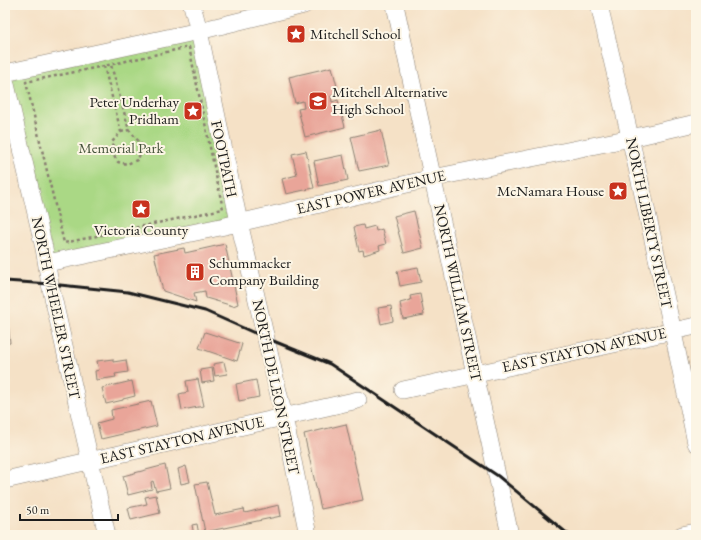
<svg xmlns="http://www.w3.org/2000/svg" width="701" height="540" viewBox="0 0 701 540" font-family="'EB Garamond',serif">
	<rect width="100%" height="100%" fill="#fcf5e5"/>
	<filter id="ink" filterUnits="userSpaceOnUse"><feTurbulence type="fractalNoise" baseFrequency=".025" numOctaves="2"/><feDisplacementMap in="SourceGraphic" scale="8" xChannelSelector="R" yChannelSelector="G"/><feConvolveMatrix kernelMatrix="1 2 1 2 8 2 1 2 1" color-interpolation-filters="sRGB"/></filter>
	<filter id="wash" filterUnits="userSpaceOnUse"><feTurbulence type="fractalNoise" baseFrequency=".012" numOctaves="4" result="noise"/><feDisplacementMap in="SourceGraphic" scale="16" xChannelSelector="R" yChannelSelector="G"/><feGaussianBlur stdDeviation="0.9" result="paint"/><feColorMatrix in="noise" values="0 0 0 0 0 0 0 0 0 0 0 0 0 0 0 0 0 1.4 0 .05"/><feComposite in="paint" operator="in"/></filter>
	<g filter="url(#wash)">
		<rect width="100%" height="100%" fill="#f5e1c6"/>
		<path fill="#aad885" stroke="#637a50" d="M196 34 236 221 51 260 8 76Z"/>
		<g id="blocks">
			<path fill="#e9a599" d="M332 67 339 94 331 96 332 102 338 100 345 127 305 137 298 109 304 108 303 101 295 103 289 77Z
				M381 130 389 165 359 171 351 137Z
				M306 151 314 188 286 194 282 179 297 175 292 154Z
				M343 155 348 180 319 186 314 161Z
				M414 211 423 248 404 253 394 216Z
				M363 225 364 229 375 226 376 231 382 229 386 244 379 246 380 250 364 255 363 250 359 251 354 227Z
				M225 244 238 304 233 306 206 298 205 291 194 293 196 302 163 291 154 254 184 248 185 253Z
				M418 267 421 282 400 286 397 271Z
				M420 294 424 315 403 319 400 303 411 300 410 296Z
				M5 301H6L10 343 5 344Z
				M391 306 393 321 381 324 378 308Z
				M205 332 242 344 237 361 199 348Z
				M113 359V362L126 360 128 372 115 374 116 377 96 380 95 371 99 370 97 361Z
				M224 362 227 374 215 376 213 364Z
				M212 368 214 381 202 383 200 370Z
				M198 379 204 406 182 410 179 394 188 392 186 381Z
				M256 380 259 397 239 401 236 384Z
				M132 381 135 396 123 399V400L106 404 102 388Z
				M151 401 157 426 101 439 97 423 112 419 111 410Z
				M346 424 363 500 321 509 304 434Z
				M165 465 170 488 156 491 153 481 151 482 152 489 128 495 123 476Z
				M186 466 190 482 181 484 178 469Z
				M207 482 215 515 244 509 245 513 279 505 281 516 205 532 195 484Z
				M156 495 160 513 131 520 128 508 147 504 145 497Z
				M197 524 199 535H194L192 525Z"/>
		</g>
	</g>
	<g filter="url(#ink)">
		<use href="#blocks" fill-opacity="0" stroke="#887e71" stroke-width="1"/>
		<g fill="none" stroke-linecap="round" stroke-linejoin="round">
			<defs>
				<path id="minor" d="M192 5 199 31 239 222 284 417 308 535
					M395 5 510 535
					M599 5C634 150 666 296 696 443
					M5 73 199 31 304 5
					M5 80 44 248 50 284 107 535
					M47 263 225 226 433 178 631 138 696 123
					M403 390 696 326
					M5 480 358 400
					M682 535 696 532"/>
			</defs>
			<use href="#minor" stroke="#887e71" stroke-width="18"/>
			<path stroke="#887e71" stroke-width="2.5" stroke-dasharray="3 3" stroke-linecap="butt" d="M189 47 223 209 64 243 26 82 104 66Z
				M104 66 121 132 112 142 114 156 118 162 127 164 137 160 141 153V144L129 130 111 65
				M121 132 129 130"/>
			<use href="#minor" stroke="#fff" stroke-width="17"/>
			<path stroke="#1c1c1c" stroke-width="3" d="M5 281 50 284 128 292 205 311 266 338 330 364 498 476 569 535"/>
		</g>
	</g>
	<defs>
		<symbol id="sight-square" viewBox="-11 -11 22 22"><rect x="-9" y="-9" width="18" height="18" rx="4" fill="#c8321e" stroke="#fcf5e5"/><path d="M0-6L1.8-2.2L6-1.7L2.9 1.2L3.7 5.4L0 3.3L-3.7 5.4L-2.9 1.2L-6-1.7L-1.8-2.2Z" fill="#fff"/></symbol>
		<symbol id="school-square" viewBox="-11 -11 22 22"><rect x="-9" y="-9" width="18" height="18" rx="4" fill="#c8321e" stroke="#fcf5e5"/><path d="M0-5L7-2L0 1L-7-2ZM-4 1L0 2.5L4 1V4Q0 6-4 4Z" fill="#fff"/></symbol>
		<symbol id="building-square" viewBox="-11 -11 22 22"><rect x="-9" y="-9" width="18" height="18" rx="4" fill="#c8321e" stroke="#fcf5e5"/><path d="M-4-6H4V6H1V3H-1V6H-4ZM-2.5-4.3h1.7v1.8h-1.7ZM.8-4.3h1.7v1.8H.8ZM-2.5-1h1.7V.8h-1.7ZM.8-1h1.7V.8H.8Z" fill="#fff"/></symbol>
	</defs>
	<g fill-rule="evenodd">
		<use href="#sight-square" x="285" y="23" width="22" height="22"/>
		<use href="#school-square" x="307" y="90" width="22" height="22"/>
		<use href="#sight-square" x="182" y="100" width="22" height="22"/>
		<use href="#sight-square" x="607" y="180" width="22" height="22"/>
		<use href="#sight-square" x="130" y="198" width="22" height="22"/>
		<use href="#building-square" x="184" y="261" width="22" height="22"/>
	</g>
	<g text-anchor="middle" stroke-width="4" stroke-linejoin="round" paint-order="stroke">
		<g font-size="15" fill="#1c1c1c" stroke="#fcf5e5" text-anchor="start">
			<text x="310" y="39">Mitchell School</text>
			<text x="332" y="97">Mitchell Alternative<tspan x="332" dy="17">High School</tspan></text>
			<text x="179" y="107" text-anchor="end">Peter Underhay<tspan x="179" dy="17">Pridham</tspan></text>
			<text x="604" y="196" text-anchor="end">McNamara House</text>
			<text x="141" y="235" text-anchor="middle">Victoria County</text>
			<text x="209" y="268">Schummacker<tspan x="209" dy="17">Company Building</tspan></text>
		</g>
		<g font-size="15" fill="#47543c" stroke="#fcf5e5">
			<text x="121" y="153">Memorial Park</text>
		</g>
		<g font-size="15" fill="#1c1c1c" stroke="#fcf5e5">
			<text transform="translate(224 159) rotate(78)" y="5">FOOTPATH</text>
			<text transform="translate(371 192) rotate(-13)" y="5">EAST POWER AVENUE</text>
			<text transform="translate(649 223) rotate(78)" y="5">NORTH LIBERTY STREET</text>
			<text transform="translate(458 293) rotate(78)" y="5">NORTH WILLIAM STREET</text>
			<text transform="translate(56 308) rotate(78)" y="5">NORTH WHEELER STREET</text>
			<text transform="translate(584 350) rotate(-12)" y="5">EAST STAYTON AVENUE</text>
			<text transform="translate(276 387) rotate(78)" y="5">NORTH DE LEON STREET</text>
			<text transform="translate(182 440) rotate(-13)" y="5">EAST STAYTON AVENUE</text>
		</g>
	</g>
	<rect width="701" height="540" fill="none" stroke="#fcf5e5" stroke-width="20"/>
	<path d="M20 514v6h98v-6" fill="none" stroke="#1c1c1c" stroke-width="2"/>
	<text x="26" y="514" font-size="12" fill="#1c1c1c" stroke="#fcf5e5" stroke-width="3" paint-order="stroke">50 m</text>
</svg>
